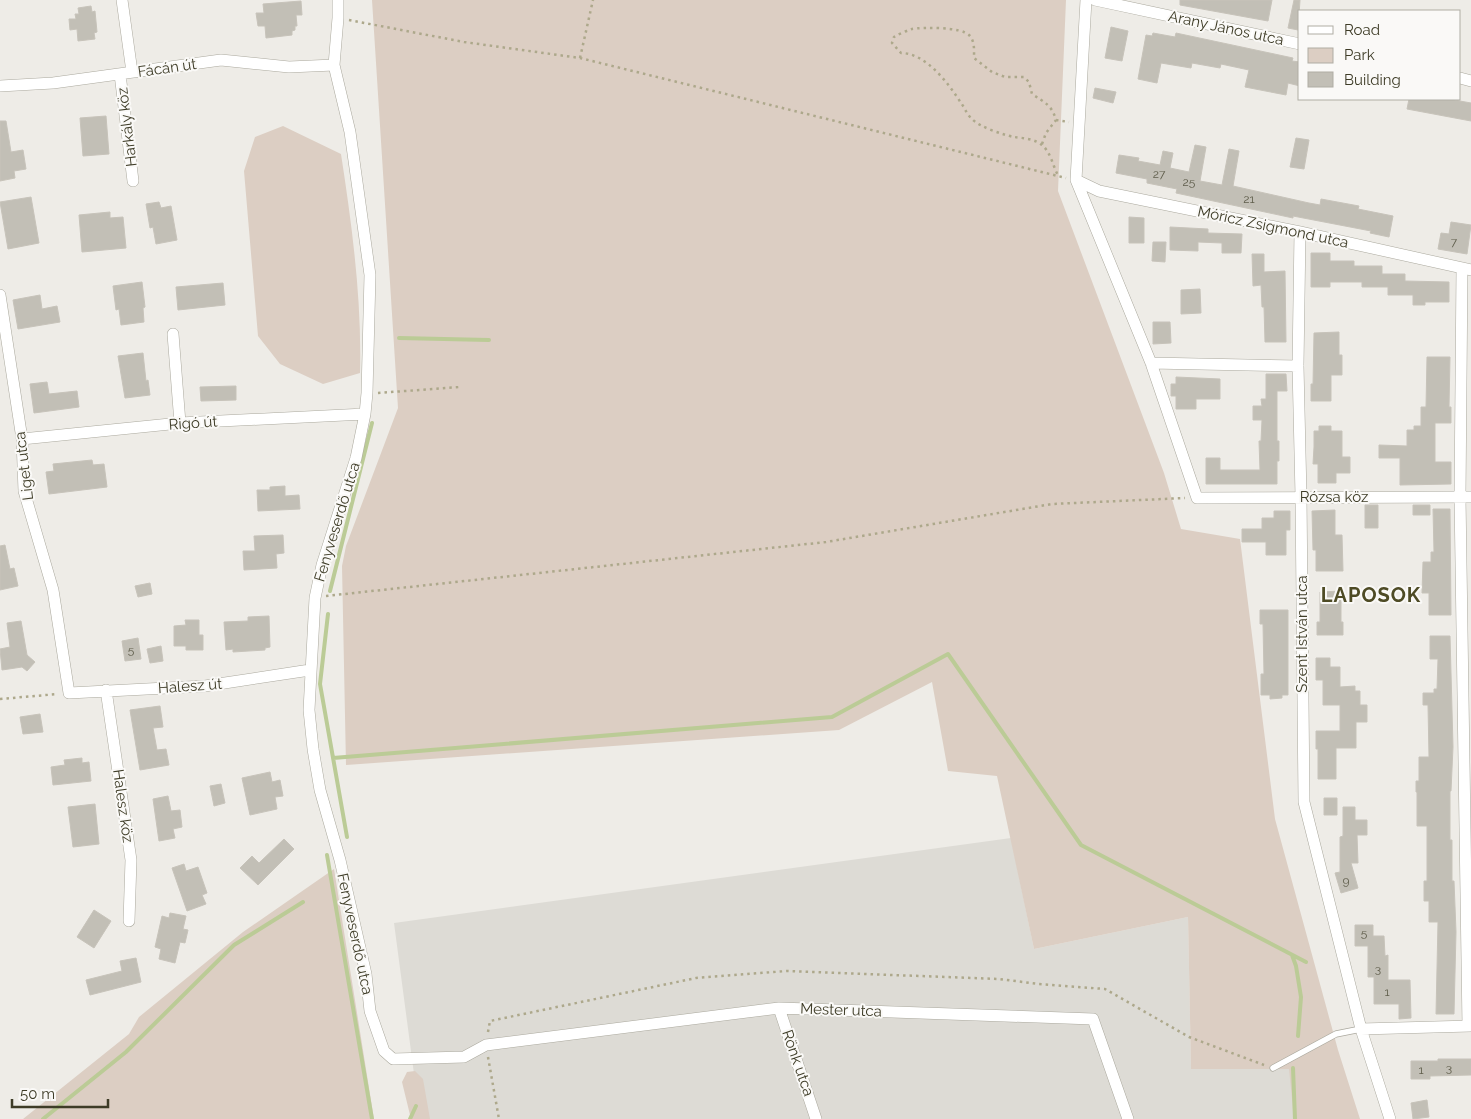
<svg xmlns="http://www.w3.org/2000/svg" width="1471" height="1119" viewBox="0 0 1471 1119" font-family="Raleway,sans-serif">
	<rect width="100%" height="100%" fill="#eeece7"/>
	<path fill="#dddbd5" d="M1011 838 1034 949 1188 917 1191 1068 1290 1069 1294 1119H420L394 923Z"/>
	<path fill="#dccec3" d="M372 0H1066L1058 191 1164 473 1181 529 1240 539 1275 819 1338 1050 1360 1119H1294L1289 1069H1191L1188 917 1034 949 997 776 948 771 932 682 839 730 346 765 342 566 346 546 398 408Z
		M283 126 341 154C352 226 362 300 360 373L323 384 280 364 258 336 244 171 255 137Z
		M334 869 374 1119H23L129 1034 139 1017 243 932Z
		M415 1071 423 1079 430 1119H411L402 1082 407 1072Z"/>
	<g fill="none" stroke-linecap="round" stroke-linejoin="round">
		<path stroke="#bbcb96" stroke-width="4" d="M399 338 489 340
			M330 591 372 423
			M328 614 320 684 347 837
			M333 758 832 717 948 654 1081 845 1306 962
			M327 855 372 1119
			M1292 955 1296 966 1301 997 1298 1036
			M1293 1068 1295 1119
			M43 1119 126 1052 234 945 303 902
			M410 1119 416 1106"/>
	</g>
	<path fill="#c2bfb6" stroke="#c7c3ba" d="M1180 0H1272L1268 21 1180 5Z
		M1294 0H1300L1298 30 1288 28Z
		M301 1 302 15H296L297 26H295V30L292 31V35L266 38 265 26H258L256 13H264L263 4Z
		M91 6 92 12 95 11 97 32 94 33 95 39 78 41 77 29 70 30 69 19H76L75 14H79L78 8Z
		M1111 27 1128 31 1122 61 1105 58Z
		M1153 33 1175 37 1176 33 1293 58 1292 61 1300 62V86L1288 83 1286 95 1245 87 1249 70 1221 64 1220 68 1192 63 1191 68 1161 63 1157 83 1138 79 1146 35 1152 36Z
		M1095 88 1116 92 1113 103 1093 98Z
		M1409 99H1449L1471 103V121L1407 109Z
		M106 116 109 154 83 156 80 118Z
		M0 121H6L11 152 23 150 26 169 14 171 15 178 0 181Z
		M1296 138 1309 140 1304 169 1290 167Z
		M1195 145 1206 147 1200 181 1222 185 1229 149 1239 151 1233 186 1309 203 1320 205 1321 199 1359 206 1358 209 1393 216 1389 237 1370 233 1371 231 1293 216V218L1176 193 1177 189 1147 183V179L1116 173 1119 155 1139 158 1138 161 1160 165 1163 151 1173 153 1170 168 1189 172Z
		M31 197 39 243 8 249 0 202Z
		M159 202 161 208 171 206 177 240 156 244 153 227 150 228 146 204Z
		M110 212V218L123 217 126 248 82 252 79 215Z
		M1129 217 1144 218V243H1129Z
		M1451 222 1471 225 1467 254 1438 249 1441 233 1449 234Z
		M1170 227 1208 229V233L1242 234 1241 253H1222V243L1198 242V251L1170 250Z
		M1153 242H1166L1165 262 1152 261Z
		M1311 253H1330V261H1354V266H1382V274H1405V281L1449 282V302H1425V305H1413V295H1388V287H1362V282H1330V287H1311Z
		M1252 254H1264V272L1285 271 1286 342H1265L1264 307H1262L1261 285 1253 286Z
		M142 282 145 307 143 308 144 322 121 325 119 309 116 310 113 286Z
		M223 283 225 305 178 310 176 287Z
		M1200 289 1201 313 1181 314V290Z
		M40 295 42 309 57 306 60 322 18 329 13 300Z
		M1153 322H1170L1171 343 1153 344Z
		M1339 332V355H1342V375H1331V401H1311V384H1313L1314 333Z
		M143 353 146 381 148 380 150 395 125 398 118 356Z
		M1427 357H1450L1449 407H1451V423H1435V462H1451V484L1400 485V458H1379V445L1407 446V430H1414V426H1421V407H1426Z
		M1266 374H1286L1287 391H1277V441H1279V461H1277V484H1206V458H1220V470H1260L1259 441H1261L1262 420H1253V406H1262L1261 399H1266Z
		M1176 377 1220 379V399H1196V409H1176V396H1171V384H1176Z
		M47 382 49 394 77 391 79 407 34 413 30 384Z
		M236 386V400L201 401 200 387Z
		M1319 426H1331V431H1342V457H1350V473H1336V483H1318V464H1313L1314 447V431H1319Z
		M92 460 93 465 104 464 107 487 49 494 46 472 54 471 53 464Z
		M285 486V496L299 495 300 509 258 511 257 490H270V487Z
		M1365 505H1378V528H1365Z
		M1413 505H1430V515H1413Z
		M1433 509H1450L1451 615H1429V593H1422L1423 562H1431V552H1434Z
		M1335 510V535H1342L1343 571H1316V550H1313L1312 511Z
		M1274 511H1290V530H1286V555H1266V542H1242V529H1262V518H1274Z
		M283 535 284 553 276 554 277 568 244 570 243 551H255L254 536Z
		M5 545 10 569 14 568 18 586 0 590V546Z
		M150 583 152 594 138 597 135 586Z
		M1341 591V622H1343V635H1317V622H1320V592Z
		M1260 610H1288V695H1282V698L1270 699V695H1261V674H1264L1263 624H1260Z
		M269 616 270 647 265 648V650L233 652V649L226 650 224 622 248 621V617Z
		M185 620H199V635H203V650H186V646H174V626L186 625Z
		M21 621 27 655 35 662 27 671 22 667 2 670 0 649 10 647 7 623Z
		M1430 636H1450L1453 747 1451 791H1450V840H1452V881H1454L1456 932 1454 1014H1436L1438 922H1429V901H1424V881H1427V826H1417V792H1416V781H1419V757H1429L1428 705H1423V693H1434V689H1437L1438 659H1430Z
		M138 638 141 659 125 661 122 641Z
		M161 646 163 661 150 663 147 649Z
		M1316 658H1330V667H1340V687L1355 686V691H1360V705H1367V722H1356V748H1336V779H1318V749H1316V731H1340V705H1323V680H1316Z
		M160 706 163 727 153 728 157 750 166 749 169 765 140 770 130 710Z
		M40 714 43 732 23 734 20 717Z
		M82 758V763L89 762 91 781 53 785 51 767 65 765 64 760Z
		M270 772 272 782 280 780 283 796 275 797 277 809 250 815 242 778Z
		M221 784 225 803 214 806 210 786Z
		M168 796 171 811 180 810 182 827 173 829 175 838 159 841 153 799Z
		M1324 798H1337V815H1324Z
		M95 804 99 844 73 847 68 807Z
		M1343 807H1355V820H1367V835H1357L1358 863H1351L1358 888 1341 893 1335 873 1340 872V837L1343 836Z
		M284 839 294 849 258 885 240 868 252 856 259 863Z
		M184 864 186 871 198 867 207 893 202 895 206 904 187 911 172 868Z
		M94 910 111 921 94 948 77 937Z
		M170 913 186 916 183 929 188 930 185 943 180 942 175 963 159 959 161 949 155 947 162 916 169 918Z
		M1355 925H1373V936H1384L1385 956 1388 955V980H1410L1411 1018 1399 1019V1004H1374V977H1368V946H1355Z
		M136 958 141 982 90 995 86 980 122 971 120 961Z
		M1438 1059H1471V1075L1430 1076V1079H1411V1061H1438Z
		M1427 1100 1429 1117 1413 1119 1411 1103Z"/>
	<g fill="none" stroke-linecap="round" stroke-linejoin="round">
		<defs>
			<path id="lane" d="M1273 1068 1336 1034 1361 1029"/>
			<path id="street" d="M122 0 132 72
				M338 0V18L334 65 350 132 370 275 367 393 365 414 356 458 322 565 315 598 309 710 313 749 320 790 340 860 366 974 370 1011 384 1051 393 1059 464 1057 486 1045 779 1008 1093 1019 1128 1119
				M1086 0 1076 180 1151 363 1197 498 1471 497
				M1095 0 1300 44
				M120 74 133 181
				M1460 78 1471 81
				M0 86 53 83 221 60 289 67 334 65
				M1076 180 1099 191 1300 232 1471 270
				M1300 232 1298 366 1301 496 1304 802 1361 1029 1390 1119
				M1462 268 1460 497 1468 1026
				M0 295 22 439 24 491 53 590 69 693 205 686 310 670
				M173 334 180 423
				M1151 363 1298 366
				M22 439 180 423 365 414
				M106 690 131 860 129 921
				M779 1008 816 1119
				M1361 1029 1471 1026"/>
		</defs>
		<use href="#lane" stroke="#aba99e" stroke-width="7"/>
		<use href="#street" stroke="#aba99e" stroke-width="12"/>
		<path stroke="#ada88b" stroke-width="2.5" stroke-dasharray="2.5 4" stroke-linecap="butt" d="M349 20 464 42 580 58 1066 178
			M580 58 593 0
			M1056 120 1069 122
			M1042 144 1046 133 1056 120C1052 105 1044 102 1032 94L1029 82 1024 77H1005L992 72 974 58C974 50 975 41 969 35 962 27 923 27 912 29 906 31 899 34 894 37L892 43 901 53C926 53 949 84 961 103 965 108 967 115 972 119 979 127 1004 135 1014 137 1023 138 1036 139 1043 146 1051 153 1053 167 1059 177
			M378 393 460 387
			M326 596 826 542 1052 504 1185 498
			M0 699 58 694
			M488 1032 490 1021 696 978 787 971 999 979 1039 984 1105 989 1189 1037 1264 1065
			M488 1057 499 1119"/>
		<use href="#lane" stroke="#fff" stroke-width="5.5"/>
		<use href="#street" stroke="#fff" stroke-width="11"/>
	</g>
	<g text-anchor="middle" stroke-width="4" stroke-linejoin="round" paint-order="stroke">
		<g font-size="12" fill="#5f5d4b">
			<text x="1159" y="178">27</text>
			<text x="1189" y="186">25</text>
			<text x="1249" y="203">21</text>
			<text x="1454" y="246">7</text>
			<text x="131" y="654">5</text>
			<text x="1346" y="885">9</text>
			<text x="1364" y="937">5</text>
			<text x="1378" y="973">3</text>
			<text x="1387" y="996">1</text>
			<text x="1449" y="1072">3</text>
			<text x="1421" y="1074">1</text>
		</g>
		<g font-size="15" fill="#3e3c27" stroke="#faf9f7">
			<text transform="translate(1226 28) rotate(12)" y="5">Arany János utca</text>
			<text transform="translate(167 68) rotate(-8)" y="5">Fácán út</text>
			<text transform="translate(127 127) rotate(-97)" y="5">Harkály köz</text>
			<text transform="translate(1273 227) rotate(12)" y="5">Móricz Zsigmond utca</text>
			<text transform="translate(193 423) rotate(-4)" y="5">Rigó út</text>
			<text transform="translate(24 466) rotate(-97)" y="5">Liget utca</text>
			<text x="1334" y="502">Rózsa köz</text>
			<text transform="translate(337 522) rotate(-73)" y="5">Fenyveserdő utca</text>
			<text transform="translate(1302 634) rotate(-90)" y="5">Szent István utca</text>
			<text transform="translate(190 686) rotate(-4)" y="5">Halesz út</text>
			<text transform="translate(123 806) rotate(82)" y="5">Halesz köz</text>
			<text transform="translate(355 934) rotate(78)" y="5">Fenyveserdő utca</text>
			<text transform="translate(841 1010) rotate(2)" y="5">Mester utca</text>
			<text transform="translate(798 1063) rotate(71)" y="5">Rönk utca</text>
		</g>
		<g font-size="20" font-weight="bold" letter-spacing="1" fill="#4e4b25" stroke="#faf9f7">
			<text x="1371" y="602">LAPOSOK</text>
		</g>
	</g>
	<rect x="1298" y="10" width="162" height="90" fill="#faf9f7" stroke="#afada4"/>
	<rect x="1308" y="26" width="25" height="8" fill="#ffffff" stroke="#afada4"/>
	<text x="1344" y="35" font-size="15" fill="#3e3c27">Road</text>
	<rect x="1308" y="48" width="25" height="15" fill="#dccec3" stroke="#afada4"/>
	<text x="1344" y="60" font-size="15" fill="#3e3c27">Park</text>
	<rect x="1308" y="72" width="25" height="15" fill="#c2bfb6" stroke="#afada4"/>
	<text x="1344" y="85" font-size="15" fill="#3e3c27">Building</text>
	<path d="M12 1099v8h96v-8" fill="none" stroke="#3e3c27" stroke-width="2.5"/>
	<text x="20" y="1099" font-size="15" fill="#3e3c27" stroke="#faf9f7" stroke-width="4" paint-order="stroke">50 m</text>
</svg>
